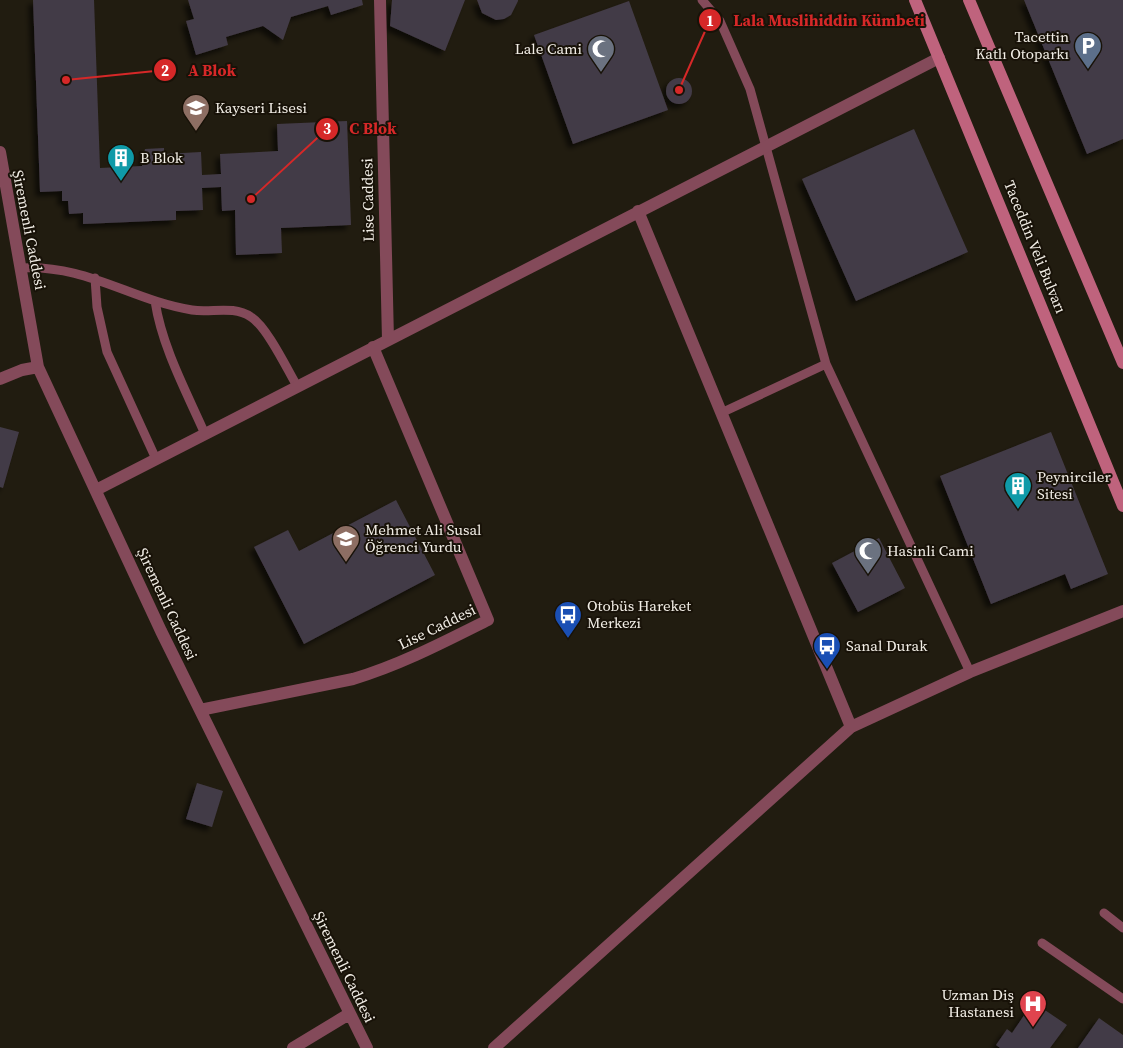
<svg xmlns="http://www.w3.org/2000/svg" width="1123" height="1048" viewBox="0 0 1123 1048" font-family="'Source Serif 4',serif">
	<defs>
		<filter id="shadow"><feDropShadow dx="-4.5" dy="4.5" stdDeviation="2.5" flood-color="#0009"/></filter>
	</defs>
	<rect width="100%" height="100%" fill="#211c10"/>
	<path fill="#433b47" filter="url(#shadow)" d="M33 0H94L100 168 142 166 145 149 164 148V154L201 152 202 175 221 174 220 154 278 151 277 124 347 121 351 225 281 228 282 253 236 255 235 210 222 211 221 187 202 188 203 210 176 211V220L83 224V213L69 214 68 201H62V191L40 192Z
		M188 0H362L363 5 331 15 328 6 291 17 283 40 263 26 226 37 228 45 196 55 186 21 194 19Z
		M392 0H465L445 51 390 26Z
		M477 0H518V1L511 15 504 19 496 20 482 13Z
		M1024 0H1123V139L1087 154Z
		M629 1 668 110 573 144 534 35Z
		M666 91a13 13 0 1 1 26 0a13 13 0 1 1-26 0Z
		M914 129 968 252 856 301 802 179Z
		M0 427 19 432 3 488 0 487Z
		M1051 432 1108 574 1071 589 1065 574 991 604 940 476Z
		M396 500 435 575 304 644 254 547 288 530 299 551Z
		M879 538 905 588 858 612 832 563Z
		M197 783 223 791 212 827 186 819Z
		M1033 1002 1067 1025 1050 1048H1000L996 1045 1007 1029 1012 1033Z
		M1099 1018 1123 1035V1048H1078Z"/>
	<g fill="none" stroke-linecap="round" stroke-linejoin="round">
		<path stroke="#844a5a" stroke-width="9" d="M702 0 720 21 750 89 826 364 970 672
			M20 268C87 264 130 300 192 310 212 313 233 305 251 317 267 327 287 369 297 386
			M95 278 97 307 107 352 156 459
			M155 301C162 347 186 391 205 434
			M721 413 826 364
			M1104 913 1123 928
			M1042 943 1123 999"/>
		<path stroke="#844a5a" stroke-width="12" d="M380 0 388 340
			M0 152 38 367 161 631 367 1048
			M638 211 851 727
			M0 379 22 370 38 367
			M96 490 939 58
			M200 710 353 679C400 665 444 642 488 620L373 347
			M293 1048 349 1014
			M494 1048 851 727 970 672 1123 611"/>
		<path stroke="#bf637d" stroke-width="12" d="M915 0 1123 506
			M969 0 1123 363"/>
	</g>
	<defs>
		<symbol id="parking-pin" viewBox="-11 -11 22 30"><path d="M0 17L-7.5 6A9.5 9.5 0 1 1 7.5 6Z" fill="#5c6f8a" stroke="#181208"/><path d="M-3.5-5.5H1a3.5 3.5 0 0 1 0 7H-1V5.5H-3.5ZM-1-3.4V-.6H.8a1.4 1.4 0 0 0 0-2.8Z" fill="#fff"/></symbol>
		<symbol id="mosque-pin" viewBox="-11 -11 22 30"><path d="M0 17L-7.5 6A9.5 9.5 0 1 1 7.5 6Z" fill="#6b7280" stroke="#181208"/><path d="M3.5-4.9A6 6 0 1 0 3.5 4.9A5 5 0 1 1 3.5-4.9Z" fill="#fff"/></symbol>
		<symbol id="school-pin" viewBox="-11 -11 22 30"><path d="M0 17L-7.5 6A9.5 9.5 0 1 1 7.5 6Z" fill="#8d6e63" stroke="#181208"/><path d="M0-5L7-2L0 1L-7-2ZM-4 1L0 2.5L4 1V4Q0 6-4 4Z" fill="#fff"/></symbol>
		<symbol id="building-pin" viewBox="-11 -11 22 30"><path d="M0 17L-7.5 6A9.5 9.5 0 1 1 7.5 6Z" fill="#0f9aa8" stroke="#181208"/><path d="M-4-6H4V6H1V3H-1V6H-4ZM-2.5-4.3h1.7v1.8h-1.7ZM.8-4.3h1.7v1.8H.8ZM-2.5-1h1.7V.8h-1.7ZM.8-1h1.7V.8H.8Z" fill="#fff"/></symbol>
		<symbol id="bus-pin" viewBox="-11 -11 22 30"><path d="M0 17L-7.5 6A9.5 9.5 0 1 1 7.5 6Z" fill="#1a4fb4" stroke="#181208"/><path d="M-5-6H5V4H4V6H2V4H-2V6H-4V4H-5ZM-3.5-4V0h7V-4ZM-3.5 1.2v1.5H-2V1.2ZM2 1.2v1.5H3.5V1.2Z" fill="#fff"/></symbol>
		<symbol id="hospital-pin" viewBox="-11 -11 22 30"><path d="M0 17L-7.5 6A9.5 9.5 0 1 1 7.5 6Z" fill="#e0444e" stroke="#181208"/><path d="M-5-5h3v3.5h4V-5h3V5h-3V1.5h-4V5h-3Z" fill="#fff"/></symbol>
	</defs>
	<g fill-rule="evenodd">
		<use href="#parking-pin" x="1072" y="30" width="32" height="43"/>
		<use href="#mosque-pin" x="585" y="33" width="32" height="43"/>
		<use href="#school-pin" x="180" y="92" width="32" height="43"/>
		<use href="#building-pin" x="105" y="142" width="32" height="43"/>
		<use href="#building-pin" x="1002" y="470" width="32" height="43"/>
		<use href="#school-pin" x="330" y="523" width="32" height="43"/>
		<use href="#mosque-pin" x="852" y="535" width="32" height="43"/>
		<use href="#bus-pin" x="552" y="599" width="32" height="43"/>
		<use href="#bus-pin" x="811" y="630" width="32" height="43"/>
		<use href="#hospital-pin" x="1017" y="988" width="32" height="43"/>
	</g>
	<g text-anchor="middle" stroke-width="4" stroke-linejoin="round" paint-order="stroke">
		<g font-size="15" fill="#f2eee6" stroke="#181208" text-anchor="start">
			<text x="1069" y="42" text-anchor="end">Tacettin<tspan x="1069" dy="17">Katlı Otoparkı</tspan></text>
			<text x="582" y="54" text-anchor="end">Lale Cami</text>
			<text x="215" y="113">Kayseri Lisesi</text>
			<text x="140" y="163">B Blok</text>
			<text x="1037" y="482">Peynirciler<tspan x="1037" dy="17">Sitesi</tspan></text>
			<text x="365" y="535">Mehmet Ali Susal<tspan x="365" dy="17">Öğrenci Yurdu</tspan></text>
			<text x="887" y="556">Hasinli Cami</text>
			<text x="587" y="611">Otobüs Hareket<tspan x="587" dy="17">Merkezi</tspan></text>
			<text x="846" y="651">Sanal Durak</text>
			<text x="1014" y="1000" text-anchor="end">Uzman Diş<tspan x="1014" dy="17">Hastanesi</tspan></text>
		</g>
		<g font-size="15" fill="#f2eee6" stroke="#181208">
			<text transform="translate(368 200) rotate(-91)" y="5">Lise Caddesi</text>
			<text transform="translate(29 230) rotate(79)" y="5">Şiremenli Caddesi</text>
			<text transform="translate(1035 247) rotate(68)" y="5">Taceddin Veli Bulvarı</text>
			<text transform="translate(167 604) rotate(65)" y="5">Şiremenli Caddesi</text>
			<text transform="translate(437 627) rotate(-26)" y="5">Lise Caddesi</text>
			<text transform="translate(344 967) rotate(64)" y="5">Şiremenli Caddesi</text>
		</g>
	</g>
	<path fill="none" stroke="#d62828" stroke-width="2" d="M679 90L710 20M66 80L165 70M251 199L327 129"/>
	<g fill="#d62828" stroke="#181208" stroke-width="2">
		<circle cx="679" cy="90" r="5"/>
		<circle cx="66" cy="80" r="5"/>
		<circle cx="251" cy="199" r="5"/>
		<circle cx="710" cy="20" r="12"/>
		<circle cx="165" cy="70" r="12"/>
		<circle cx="327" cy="129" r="12"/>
	</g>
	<g font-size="15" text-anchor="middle" font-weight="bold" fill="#fff">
		<text x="710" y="26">1</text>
		<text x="165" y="76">2</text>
		<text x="327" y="134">3</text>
	</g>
	<g font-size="16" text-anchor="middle" font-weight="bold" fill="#d62828" stroke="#181208" stroke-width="4" stroke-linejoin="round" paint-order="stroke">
		<text x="829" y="26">Lala Muslihiddin Kümbeti</text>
		<text x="212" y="76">A Blok</text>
		<text x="373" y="134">C Blok</text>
	</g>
</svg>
